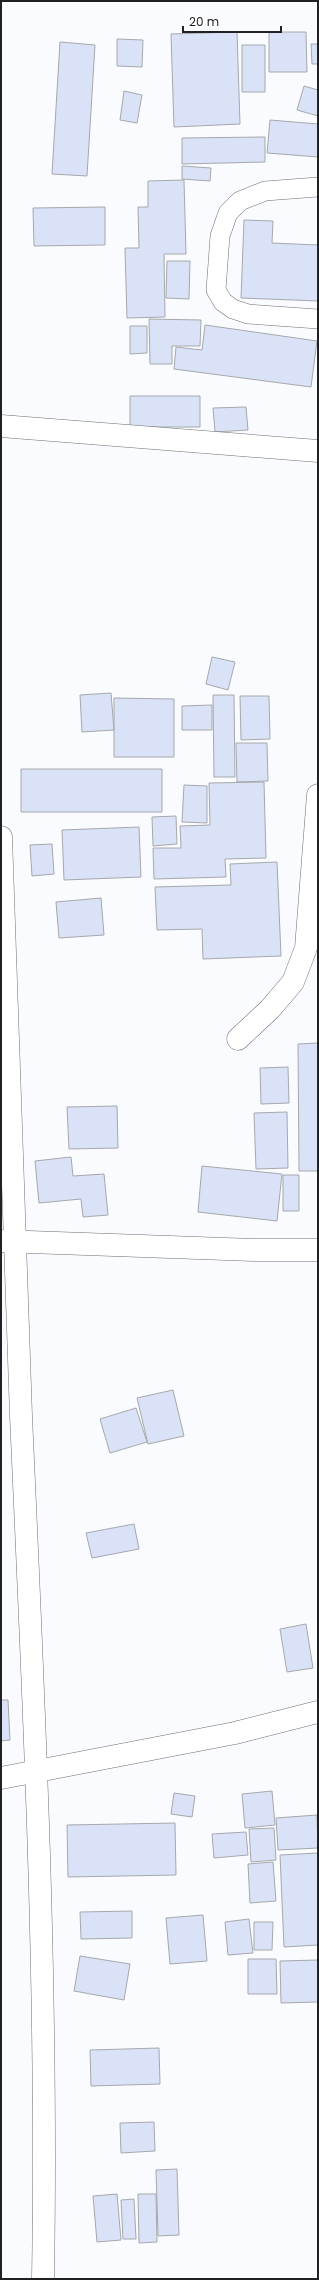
<svg xmlns="http://www.w3.org/2000/svg" width="319" height="2280" viewBox="0 0 319 2280" font-family="Poppins,sans-serif">
	<rect width="100%" height="100%" fill="#f9fbfe"/>
	<path fill="#dae2f7" stroke="#a6a8ac" d="M237 32 240 124 174 127 171 34Z
		M269 32H306L307 72H269Z
		M117 39 143 40 142 67 117 66Z
		M60 42 95 45 87 176 52 174Z
		M311 44H318V64H312Z
		M242 45H265V92H242Z
		M304 86 318 90V116L297 110Z
		M124 91 142 95 137 123 120 120Z
		M270 120 318 124V157L267 153Z
		M265 137V162L182 164V138Z
		M182 166 211 168 210 181 182 179Z
		M184 180 186 254H164L165 317 127 318 125 248H139L138 207H148V181Z
		M105 207V245L34 246 33 208Z
		M244 220 273 221 272 243 318 245V301L241 298Z
		M167 261H190L189 299 166 298Z
		M149 319 201 320 200 346H172V364H150Z
		M205 325 317 341 311 387 174 369 176 347 202 350Z
		M130 326H147V353L130 354Z
		M130 396H200V427H130Z
		M246 407 248 430 215 432 213 408Z
		M212 657 235 662 228 690 206 684Z
		M111 693 114 730 82 732 80 695Z
		M213 695H234L235 777H214Z
		M240 696H269L270 739 241 740Z
		M114 698 174 699V757H114Z
		M212 705V730H182V706Z
		M236 743H267L268 781 237 782Z
		M21 769H162V812H21Z
		M264 782 266 858 225 859 226 877 154 879 153 848H181L180 826 210 825 209 783Z
		M184 785 207 786V823L182 822Z
		M176 816 177 844 153 846 152 817Z
		M139 827 141 877 64 880 62 830Z
		M52 844 54 874 32 876 30 845Z
		M277 862 281 956 203 959 202 929 157 930 155 887 231 885 230 864Z
		M101 898 104 935 59 938 56 902Z
		M318 1043V1171H299L298 1044Z
		M288 1067 289 1103 261 1104 260 1068Z
		M117 1106 118 1148 69 1149 67 1107Z
		M287 1112 288 1168 256 1169 254 1113Z
		M71 1157 73 1176 104 1174 108 1215 83 1217 81 1199 39 1203 35 1161Z
		M202 1166 282 1174 277 1221 198 1212Z
		M283 1175H299V1211H283Z
		M173 1390 184 1436 148 1444 137 1398Z
		M136 1408 147 1442 110 1453 100 1419Z
		M134 1524 139 1549 92 1558 86 1533Z
		M306 1624 313 1668 287 1672 280 1629Z
		M1 1700H8L10 1740 1 1741Z
		M272 1791 275 1825 245 1828 242 1794Z
		M174 1793 195 1796 192 1817 171 1814Z
		M317 1815 318 1848 278 1850 276 1818Z
		M175 1823 176 1875 68 1877 67 1825Z
		M274 1828 276 1860 251 1862 249 1829Z
		M246 1832 248 1855 214 1858 212 1834Z
		M318 1853V1945L284 1947 280 1855Z
		M273 1862 276 1901 250 1903 248 1864Z
		M132 1911V1938L81 1939 80 1912Z
		M203 1915 207 1961 170 1964 166 1918Z
		M249 1919 253 1953 228 1955 225 1922Z
		M254 1922H273L272 1950H254Z
		M80 1956 130 1964 124 2000 74 1991Z
		M248 1959H276L277 1994H248Z
		M318 1960V2002L281 2003 280 1961Z
		M159 2048 160 2084 91 2086 90 2050Z
		M154 2122 155 2151 121 2153 120 2123Z
		M177 2169 179 2235 158 2236 156 2170Z
		M117 2194 121 2240 97 2242 93 2196Z
		M138 2194H156L157 2242 139 2243Z
		M134 2199 136 2239H123L121 2200Z"/>
	<g fill="none" stroke-linecap="round" stroke-linejoin="round">
		<defs>
			<path id="service" d="M318 187 265 191 240 201 228 213 220 236 216 290 223 302 233 309 248 314 318 319"/>
			<path id="minor" d="M1 426 318 451
				M1 837C7 1030 13 1223 21 1416 34 1704 48 1991 43 2279
				M238 1039 270 1009 293 982 306 948 318 795
				M1 1778 235 1733 318 1712"/>
			<path id="tertiary" d="M1 1241 254 1250H318"/>
		</defs>
		<use href="#service" stroke="#6e6f73" stroke-width="20"/>
		<use href="#minor" stroke="#6e6f73" stroke-width="23"/>
		<use href="#tertiary" stroke="#6e6f73" stroke-width="23"/>
		<use href="#service" stroke="#fff" stroke-width="19"/>
		<use href="#minor" stroke="#fff" stroke-width="22"/>
		<use href="#tertiary" stroke="#fff" stroke-width="22"/>
	</g>
	<rect width="319" height="2280" fill="none" stroke="#202122" stroke-width="4"/>
	<path d="M183 26v6h98v-6" fill="none" stroke="#202122" stroke-width="2"/>
	<text x="189" y="26" font-size="12" fill="#202122" stroke="#ffffff" stroke-width="3" paint-order="stroke">20 m</text>
</svg>
